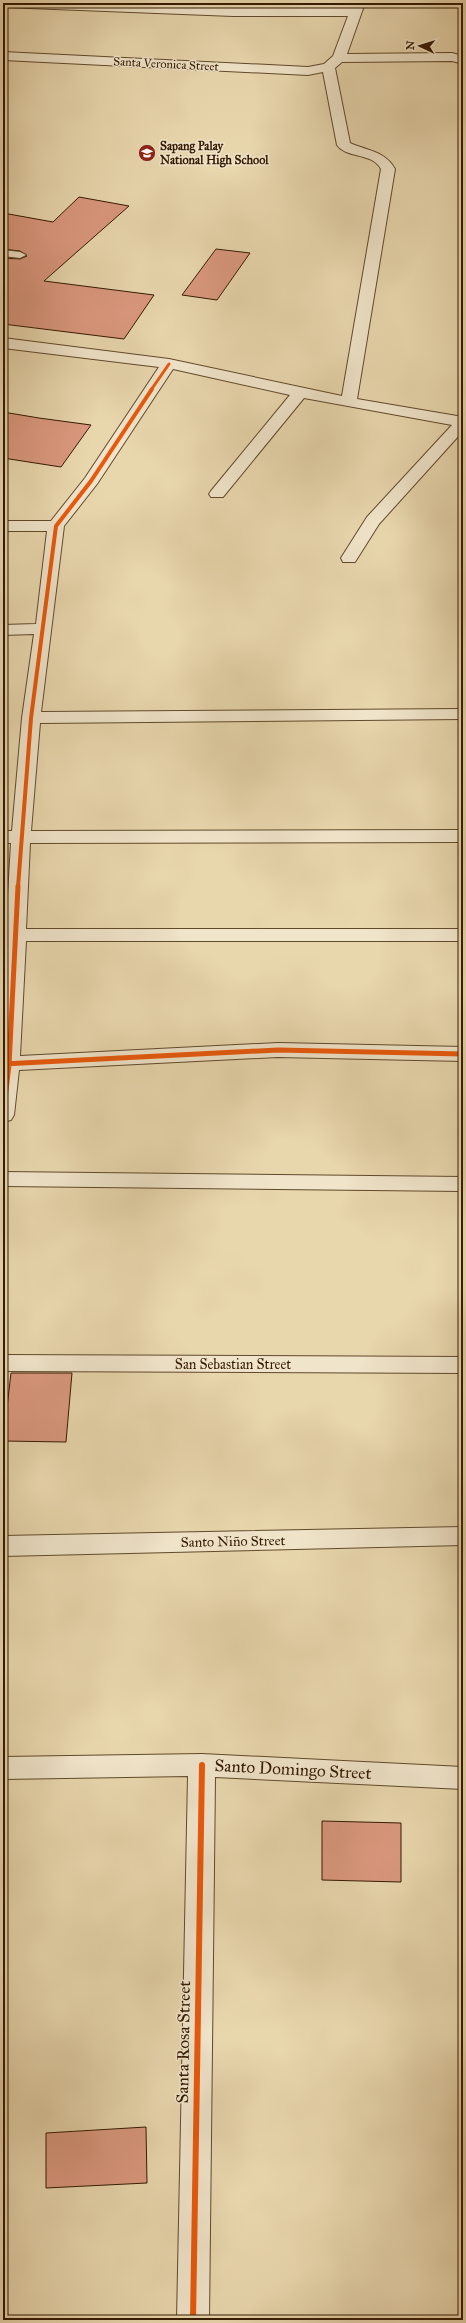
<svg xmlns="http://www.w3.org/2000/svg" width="466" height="2323" viewBox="0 0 466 2323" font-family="'IM FELL Great Primer',serif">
	<rect width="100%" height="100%" fill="#e8d6ad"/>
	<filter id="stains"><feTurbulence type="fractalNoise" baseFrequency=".005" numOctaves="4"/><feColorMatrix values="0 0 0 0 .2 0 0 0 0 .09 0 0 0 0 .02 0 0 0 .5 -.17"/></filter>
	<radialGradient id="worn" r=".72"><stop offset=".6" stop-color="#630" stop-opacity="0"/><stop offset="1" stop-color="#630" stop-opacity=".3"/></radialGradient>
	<path fill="#da987e" stroke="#341a00" d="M79 197 129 206 44 281 154 295 124 339 3 324V258L20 259 27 256 20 251 3 249V213L53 222Z
		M216 249 250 253 217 300 182 295Z
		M3 412 39 418 91 425 61 467 3 458Z
		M11 1373H72L66 1442 3 1441Z
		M322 1821 401 1823V1882L322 1880Z
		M146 2127 147 2183 46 2188V2133Z"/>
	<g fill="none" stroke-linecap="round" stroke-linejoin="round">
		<defs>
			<path id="lane" d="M3 250 20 252 26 255 20 258 3 256Z"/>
			<path id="street" d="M3 3C119 3 235 8 351 8L353 3H365L347 54 452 53 463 56V64L452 61 342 62 335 68 350 143C368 151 385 151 395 169L357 399 463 417V431L379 524 355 562H343L341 558 367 517 452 425 304 398 223 497H211L209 494 211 491 290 395 173 369 97 484 64 526 41 712 463 709V719L40 723 31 831 463 830V842L30 843 26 929H463V941H26L20 1056 278 1043 463 1047V1061L278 1057 19 1070 14 1115 11 1120 3 1122V984L5 941H3V929H6L11 843H3V831H12L22 718 34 634 3 635V625L36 624 47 531H3V521H51L85 478 159 367 3 348V338L169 359 342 396 381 169C372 152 347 159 337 145L323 72 308 75 3 60V52L308 67 324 64 333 56 348 16H233L3 7Z
				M3 1172 463 1177V1191L3 1186Z
				M3 1355 463 1357V1373L3 1371Z
				M463 1527V1545L3 1556V1536Z
				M202 1754 463 1767V1789L215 1777 209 2320H177L188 1776 3 1779V1757Z"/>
		</defs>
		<use href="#lane" stroke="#61492b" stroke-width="2"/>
		<use href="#street" stroke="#61492b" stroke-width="2"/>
		<use href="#lane" fill="#f0e4ca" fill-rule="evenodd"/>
		<use href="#street" fill="#f0e4ca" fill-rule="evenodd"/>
		<defs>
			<path id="cycleway-far3" d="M151 390 169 364"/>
			<path id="cycleway-far2" d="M18 887 31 718 56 526 91 481 152 389"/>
			<path id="cycleway-far1" d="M3 1064 278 1050 463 1054
				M3 1115 9 1065 18 886"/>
			<path id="cycleway" d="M193 2320 202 1765"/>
		</defs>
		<use href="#cycleway-far3" stroke="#f0e4ca" stroke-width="4.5"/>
		<use href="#cycleway-far2" stroke="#f0e4ca" stroke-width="6"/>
		<use href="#cycleway-far1" stroke="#f0e4ca" stroke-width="8"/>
		<use href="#cycleway" stroke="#f0e4ca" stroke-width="9"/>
		<use href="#cycleway-far3" stroke="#e8590c" stroke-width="3"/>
		<use href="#cycleway-far2" stroke="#e8590c" stroke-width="4"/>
		<use href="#cycleway-far1" stroke="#e8590c" stroke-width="5"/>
		<use href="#cycleway" stroke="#e8590c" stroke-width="6"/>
	</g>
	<defs>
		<symbol id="school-disc" viewBox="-11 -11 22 22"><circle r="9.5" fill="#8f2418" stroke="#f0e4ca"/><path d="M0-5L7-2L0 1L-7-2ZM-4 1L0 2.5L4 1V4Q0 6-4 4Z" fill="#fff"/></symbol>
	</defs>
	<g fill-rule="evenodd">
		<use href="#school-disc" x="137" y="143" width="20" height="20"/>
	</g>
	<g text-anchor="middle" stroke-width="3" stroke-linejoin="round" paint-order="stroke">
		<g font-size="12" fill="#341a00" stroke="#f0e4ca">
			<text transform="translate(166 64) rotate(3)" y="4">Santa Veronica Street</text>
		</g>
		<g font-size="12" font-weight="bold" fill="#341a00" stroke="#f0e4ca" text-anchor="start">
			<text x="160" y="150">Sapang Palay<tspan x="160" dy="14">National High School</tspan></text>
		</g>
		<g font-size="14" fill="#341a00" stroke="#f0e4ca">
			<text x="233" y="1369">San Sebastian Street</text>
			<text transform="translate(233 1541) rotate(-1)" y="5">Santo Niño Street</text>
		</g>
		<g font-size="17" fill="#341a00" stroke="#f0e4ca">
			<text transform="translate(293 1769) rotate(3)" y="6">Santo Domingo Street</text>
			<text transform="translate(183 2042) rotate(-89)" y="6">Santa Rosa Street</text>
		</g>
	</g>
	<rect width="466" height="2323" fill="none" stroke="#e8d6ad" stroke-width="16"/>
	<rect x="4" y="4" width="458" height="2315" fill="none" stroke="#341a00" stroke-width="2"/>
	<rect x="8" y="8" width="450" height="2307" fill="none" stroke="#341a00"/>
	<g transform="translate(420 46) rotate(274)" stroke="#f0e4ca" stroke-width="3" paint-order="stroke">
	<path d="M0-3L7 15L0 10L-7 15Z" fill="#341a00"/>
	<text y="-6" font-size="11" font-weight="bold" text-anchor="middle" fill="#341a00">N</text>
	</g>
	<rect width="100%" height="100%" filter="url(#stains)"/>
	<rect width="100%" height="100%" fill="url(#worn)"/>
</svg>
